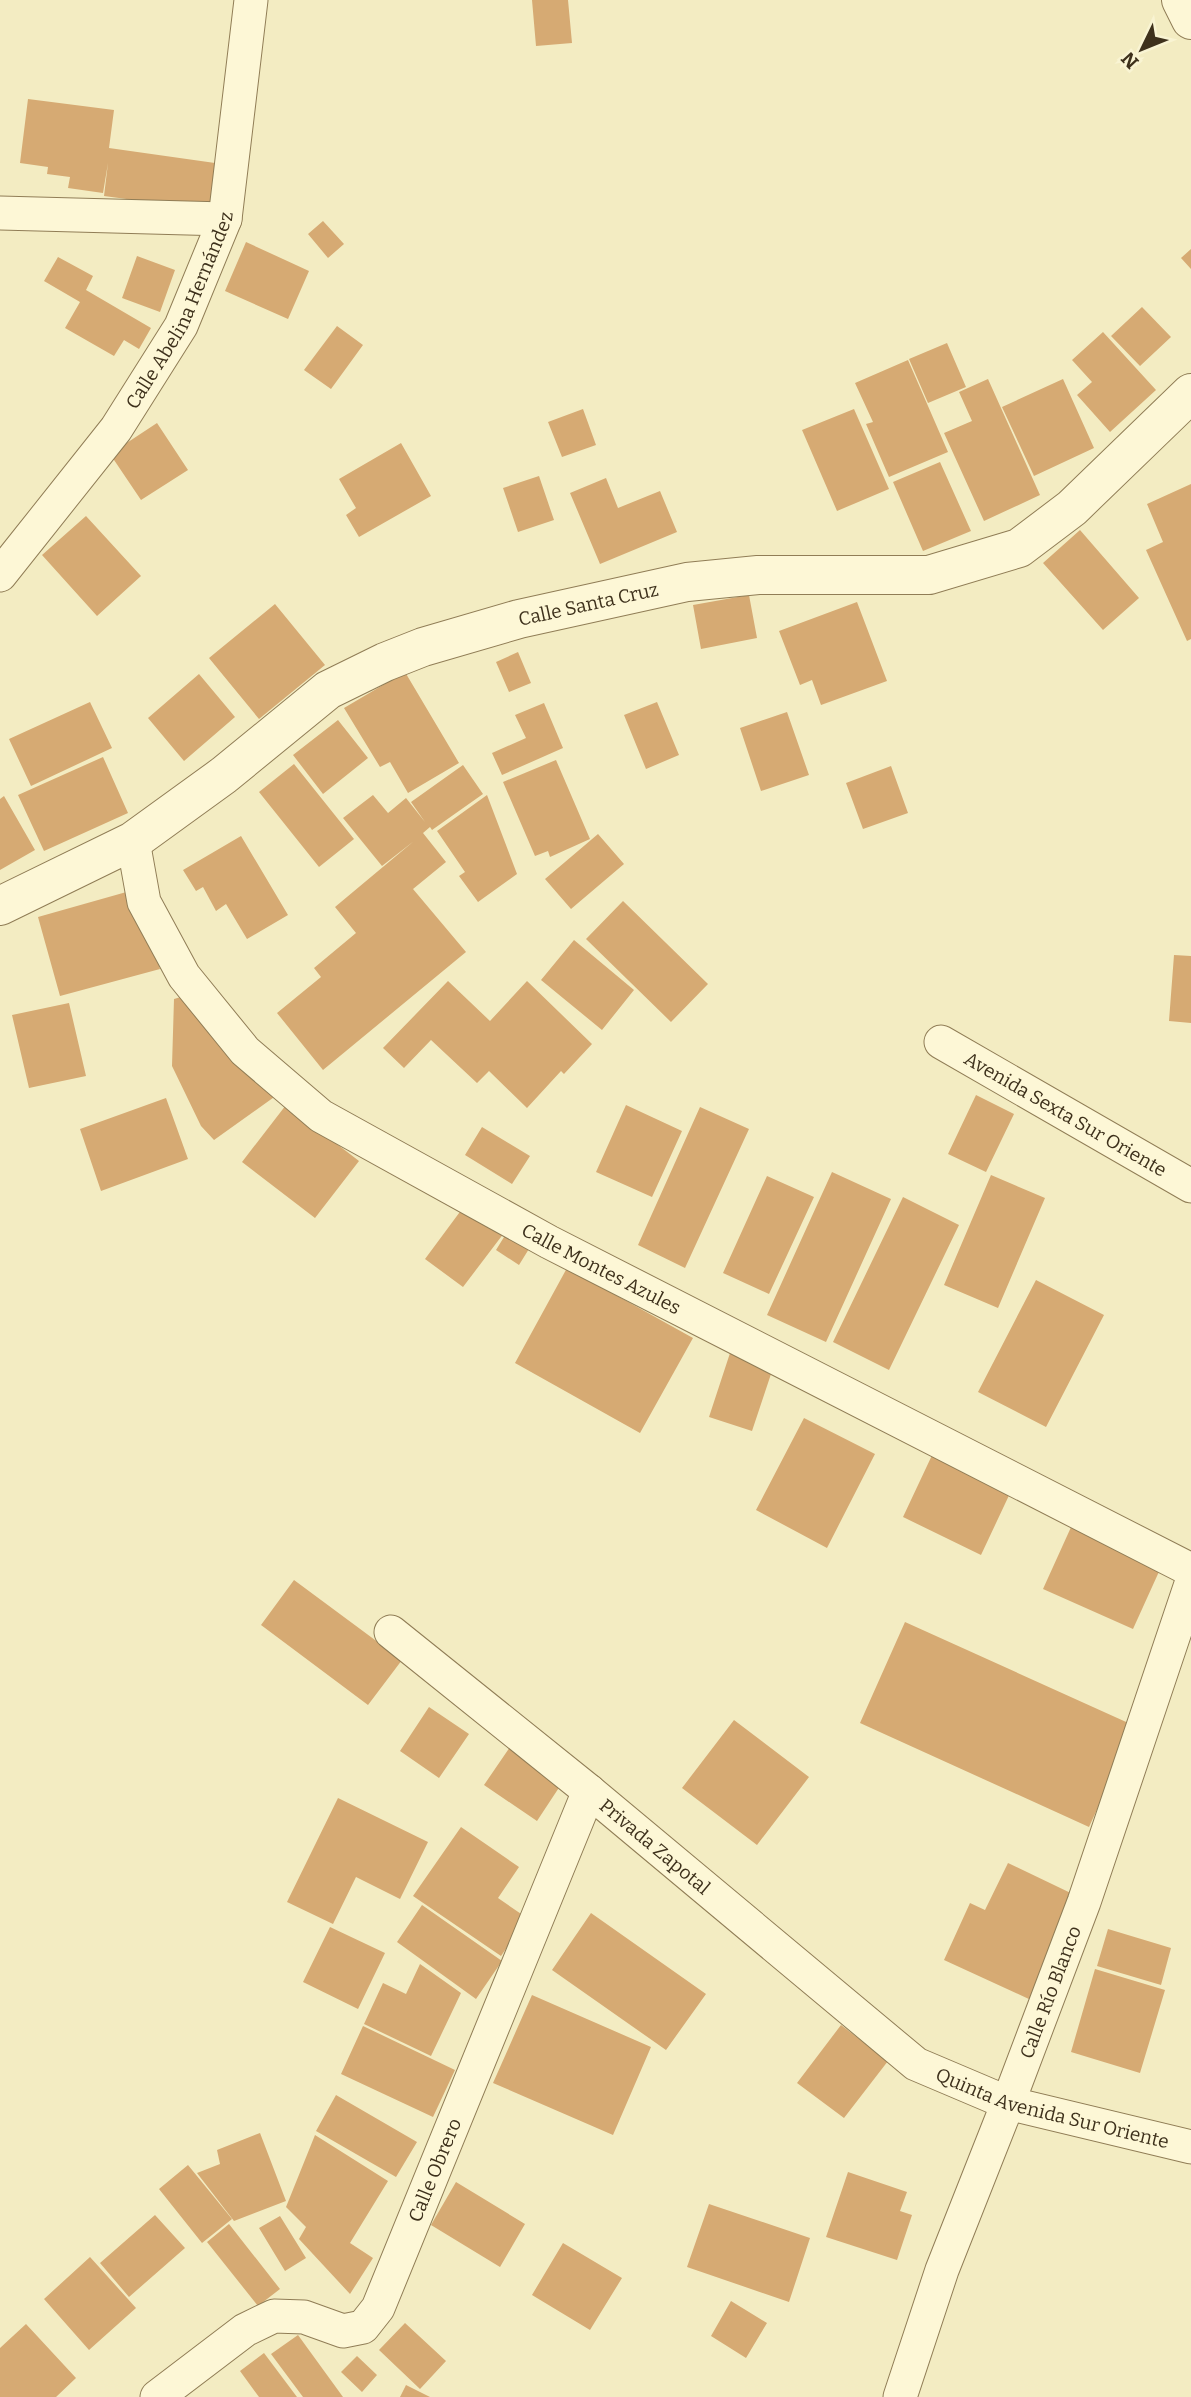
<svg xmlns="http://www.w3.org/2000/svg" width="1191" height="2397" viewBox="0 0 1191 2397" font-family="Bitter,serif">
	<rect width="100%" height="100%" fill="#f3ecc2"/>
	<path fill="#d6aa73" d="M532 0H568L572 43 536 46Z
		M28 99 114 110 109 148 215 163 209 210 104 196 108 163 103 193 68 188 70 177 47 174 48 167 20 163Z
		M323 221 344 244 328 258 308 234Z
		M246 242 309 271 288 319 225 291Z
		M1191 249V269L1181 258Z
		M137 256 175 270 160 312 122 298Z
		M58 257 93 276 86 290 151 328 139 349 124 340 114 356 65 328 80 302 44 281Z
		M1142 307 1171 337 1140 366 1111 336Z
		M337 326 363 345 331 389 304 370Z
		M1103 332 1156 390 1110 432 1077 395 1092 382 1072 360Z
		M947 343 966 387 928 403 909 359Z
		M908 360 948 452 889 477 866 424 873 422 855 383Z
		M988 379 1040 495 984 521 944 433 972 421 959 392Z
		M1063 379 1094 448 1034 476 1002 407Z
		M583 409 596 445 562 457 548 422Z
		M854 409 889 489 837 511 802 430Z
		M157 423 188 470 141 500 110 454Z
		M401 443 431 496 359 537 346 515 356 508 339 479Z
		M940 462 971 531 923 551 893 482Z
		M539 476 554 520 518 532 503 488Z
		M606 478 618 508 660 491 677 532 600 564 570 493Z
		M1191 484V639L1187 641 1146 550 1163 542 1147 504Z
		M86 516 141 576 97 616 42 555Z
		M1080 530 1139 598 1103 630 1043 563Z
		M749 595 757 638 701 649 693 605Z
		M857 602 887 681 821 705 812 680 800 685 779 631Z
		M275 604 325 665 259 719 209 658Z
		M518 652 531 683 509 692 496 662Z
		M405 672 459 763 408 793 390 762 380 767 344 708Z
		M199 674 235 717 184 761 148 718Z
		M90 702 112 748 31 786 9 739Z
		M657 702 679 755 646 769 624 715Z
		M544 703 563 748 502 775 492 753 526 738 515 715Z
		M787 712 809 775 761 791 740 728Z
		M338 720 368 758 323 794 293 755Z
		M103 757 128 813 44 851 18 795Z
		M556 760 590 839 550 857 548 851 535 856 503 782Z
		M294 764 354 839 319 867 259 792Z
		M463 765 483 794 432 830 430 827 423 833 446 862 413 889 466 952 323 1070 277 1013 321 977 314 968 356 933 335 907 414 841 382 866 343 818 373 795 388 813 406 798 425 822 411 802Z
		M891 766 908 813 863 829 846 783Z
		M487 795 517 874 478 902 459 876 465 872 437 831Z
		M4 796 35 850 0 870V799Z
		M598 834 624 864 571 909 545 879Z
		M241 836 288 915 247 939 226 904 216 911 203 887 196 891 183 870Z
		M137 889 160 969 60 996 38 917Z
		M623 901 708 984 671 1022 586 939Z
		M574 940 634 990 602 1030 541 980Z
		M1174 955 1191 956V1023L1169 1021Z
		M448 981 490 1021 527 981 592 1044 564 1074 561 1071 527 1108 489 1071 477 1083 431 1040 404 1068 383 1048Z
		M191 994 277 1095 214 1140 201 1126 172 1066 174 999Z
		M69 1003 86 1076 29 1088 12 1015Z
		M976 1095 1014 1114 986 1172 948 1154Z
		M166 1098 188 1159 101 1191 80 1129Z
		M286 1105 359 1161 315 1218 242 1162Z
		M626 1105 682 1131 652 1197 596 1172Z
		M700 1107 749 1129 685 1268 638 1245Z
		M482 1127 530 1156 512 1184 465 1155Z
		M832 1172 891 1199 826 1342 767 1315Z
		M991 1175 1045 1198 998 1308 944 1285Z
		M767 1176 814 1197 769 1294 723 1273Z
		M903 1197 959 1225 889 1370 833 1342Z
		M465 1205 504 1233 463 1287 425 1259Z
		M509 1229 532 1244 519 1265 496 1250Z
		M567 1268 693 1338 640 1433 515 1363Z
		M1036 1280 1104 1315 1046 1427 978 1392Z
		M732 1347 775 1362 752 1431 709 1417Z
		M804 1418 875 1454 827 1548 756 1510Z
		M934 1451 1012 1489 981 1555 903 1517Z
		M1072 1525 1162 1565 1133 1629 1043 1589Z
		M294 1580 402 1660 368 1705 261 1625Z
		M905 1622 1135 1726 1089 1827 860 1723Z
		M429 1707 469 1734 439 1778 400 1751Z
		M734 1720 809 1777 757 1845 682 1788Z
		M512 1744 564 1780 537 1821 484 1785Z
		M338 1798 428 1842 400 1899 356 1877 333 1924 287 1902Z
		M461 1827 519 1867 498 1898 527 1918 501 1956 413 1896Z
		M1008 1863 1079 1897 1031 2000 944 1960 970 1903 985 1910Z
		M422 1905 502 1961 476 1999 397 1942Z
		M591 1913 706 1994 666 2050 552 1970Z
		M330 1927 385 1953 358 2009 303 1982Z
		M1108 1929 1171 1948 1161 1985 1097 1966Z
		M420 1964 461 1993 431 2056 364 2024 383 1983 406 1994Z
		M1095 1969 1165 1990 1140 2073 1071 2052Z
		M532 1995 651 2047 613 2135 493 2083Z
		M841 2025 888 2061 844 2118 797 2083Z
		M363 2026 455 2070 433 2117 341 2074Z
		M336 2095 417 2142 396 2177 316 2131Z
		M260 2133 286 2201 234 2221 197 2173 220 2164 217 2150Z
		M315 2135 388 2181 350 2243 373 2258 350 2294 299 2239 306 2227 286 2207Z
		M188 2165 232 2219 202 2243 159 2189Z
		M848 2172 907 2192 900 2211 912 2215 897 2260 826 2237Z
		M456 2182 525 2224 500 2267 431 2225Z
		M709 2204 810 2238 789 2302 687 2267Z
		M155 2215 185 2248 129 2297 100 2263Z
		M280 2216 306 2258 285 2271 259 2228Z
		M229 2224 280 2289 258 2306 207 2242Z
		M563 2243 622 2278 590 2330 532 2295Z
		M90 2257 136 2308 89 2350 44 2299Z
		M731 2301 767 2323 746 2358 711 2336Z
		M405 2323 446 2361 420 2389 379 2350Z
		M26 2324 76 2378 56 2397H0V2348Z
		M298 2335 343 2397H303L271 2354Z
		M264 2353 297 2397H259L240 2371Z
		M357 2356 377 2375 362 2392 341 2372Z
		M406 2385 430 2397H400Z"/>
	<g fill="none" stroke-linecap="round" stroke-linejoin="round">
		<defs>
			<g id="minor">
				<path d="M0 213 225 219"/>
				<path id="s1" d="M0 575 116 429 181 326 225 219 251 0"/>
				<path id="s2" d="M133 841 144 902 184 976 245 1051 321 1116 549 1242 1191 1570"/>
				<path id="s3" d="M941 1042 1191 1186"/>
				<path id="s4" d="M391 1632 589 1791 916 2064 1008 2103 1191 2147"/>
				<path id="s5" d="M157 2397 245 2330 274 2316 304 2317 343 2331 363 2327 378 2308 589 1791"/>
				<path id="s6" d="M900 2397 942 2270 1008 2103 1084 1902 1191 1584"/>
			</g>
			<g id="tertiary">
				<path d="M1181 0 1191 20"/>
				<path id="s7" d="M0 906 133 841 224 775 328 690 385 662 423 647 519 619 687 582 758 575H929L1019 548 1072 508 1191 393"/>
			</g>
		</defs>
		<use href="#minor" stroke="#907d56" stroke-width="35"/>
		<use href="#tertiary" stroke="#907d56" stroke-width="40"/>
		<use href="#minor" stroke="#fdf7d6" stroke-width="33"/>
		<use href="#tertiary" stroke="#fdf7d6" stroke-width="38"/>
	</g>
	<g text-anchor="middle" stroke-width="7" stroke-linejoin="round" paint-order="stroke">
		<g font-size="19" fill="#3e311c" stroke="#f9f4d3">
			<text dy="7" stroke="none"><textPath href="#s1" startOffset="322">Calle Abelina Hernández</textPath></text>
			<text dy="7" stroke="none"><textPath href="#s7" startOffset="670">Calle Santa Cruz</textPath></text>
			<text dy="7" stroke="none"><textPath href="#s3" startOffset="144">Avenida Sexta Sur Oriente</textPath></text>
			<text dy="7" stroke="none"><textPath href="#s2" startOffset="662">Calle Montes Azules</textPath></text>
			<text dy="7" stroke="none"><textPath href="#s4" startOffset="340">Privada Zapotal</textPath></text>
			<text dy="7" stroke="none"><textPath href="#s6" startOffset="432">Calle Río Blanco</textPath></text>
			<text dy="7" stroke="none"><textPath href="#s4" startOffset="824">Quinta Avenida Sur Oriente</textPath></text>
			<text dy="7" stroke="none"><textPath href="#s5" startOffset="408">Calle Obrero</textPath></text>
		</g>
	</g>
	<g transform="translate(1142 49) rotate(227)" stroke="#f9f4d3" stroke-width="5" paint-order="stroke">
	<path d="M0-5L12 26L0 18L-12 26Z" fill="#3e311c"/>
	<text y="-10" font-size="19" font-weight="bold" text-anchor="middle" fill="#3e311c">N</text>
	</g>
</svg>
